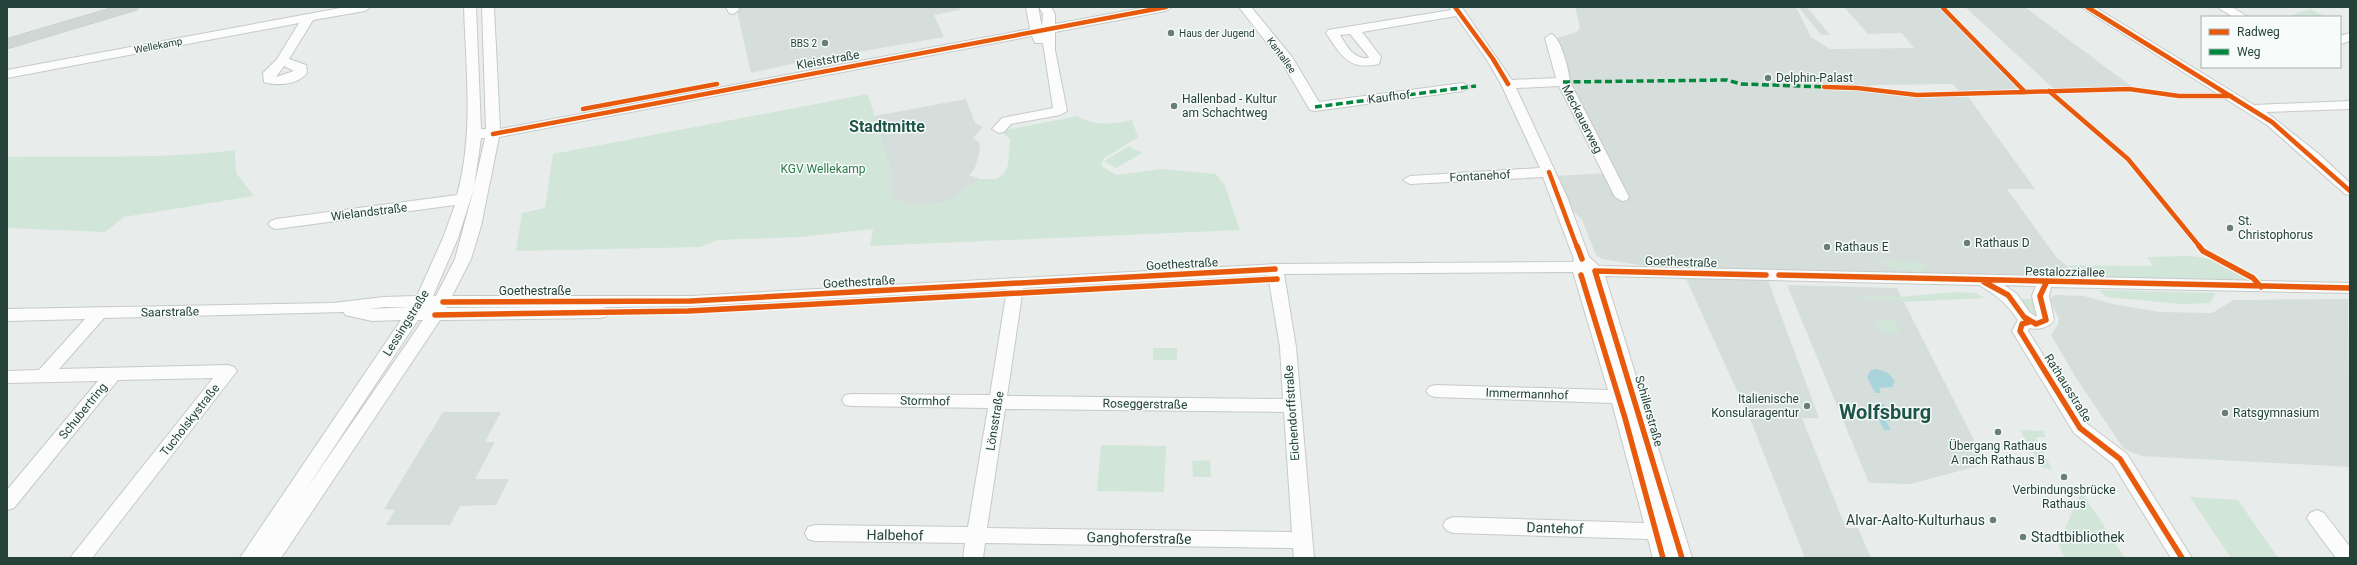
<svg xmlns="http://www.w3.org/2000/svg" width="2357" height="565" viewBox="0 0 2357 565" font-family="Roboto,sans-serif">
	<rect width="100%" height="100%" fill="#e8edeb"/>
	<path fill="#d6dedb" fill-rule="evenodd" d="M736 7H959L960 10 934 15 944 37 796 63 751 73Z
		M1575 7H1796L1811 37 1830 49 1914 48 1902 33 1868 34 1844 7H1938L2019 90 1964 91 2035 189H2007L2057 258 2082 278 1764 269 1819 418H1802L1846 528H1858L1871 558H1805L1752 424 1683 272 1602 259 1596 255 1582 220 1559 196 1551 176 1609 173 1565 82 1553 39 1577 32 1580 28ZM1953 84 1959 91 1916 93 1872 87 1870 85Z
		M1798 7H1807L1830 35H1821Z
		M1965 7H2025L2131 86 2054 89Z
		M966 99 975 123 983 127 973 138 979 142 980 150 975 168 969 175 980 179 948 202 913 206 892 198V175L874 116Z
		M1787 285 1897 288 1986 464 1910 484 1869 483Z
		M2055 295 2084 296 2113 304 2160 312 2212 313 2234 300 2348 299 2350 467 2142 456 2124 449 2076 378 2051 335 2058 324 2059 319 2050 299Z
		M443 412H501L485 442H495L475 479H509L496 505 460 506 450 525H386L395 510 384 509Z"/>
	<path fill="#d1e6d8" d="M2310 9 2323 15 2316 17 2289 16Z
		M868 94 892 175V198L913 206 948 202 980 179H996L1004 174 1008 165 1010 139 1001 131 1077 116C1096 127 1111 124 1132 120L1138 137 1103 159 1101 166 1117 175 1160 169 1216 174 1225 186 1240 230 870 246 873 229 800 237 718 240 700 247 516 251 522 213 545 208 553 154Z
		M1129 146 1142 153 1116 168 1104 161Z
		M235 150 236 173 254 196 124 217 105 232 7 228V157C83 155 159 160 235 150Z
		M2190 256 2213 259 2252 280 2082 278 2068 265 2153 266 2147 257Z
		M1880 261 1925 263 1927 266 1923 271C1913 271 1885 271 1880 261Z
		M2099 290 2216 293 2210 303 2180 304 2106 297Z
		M1956 292 1976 293 1985 298 1904 302C1890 297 1869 303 1857 295L1900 297Z
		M2018 299H2035L2043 317 2028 316Z
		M1880 319 1891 320 1899 327V331C1891 336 1880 332 1876 324Z
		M1153 348H1177V360H1153Z
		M2020 430 2043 431 2046 437H2036L2052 469 2042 468Z
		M1101 445 1166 446 1164 492 1097 491Z
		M1210 460 1211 477H1193L1192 461Z
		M2083 494 2125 558H2065L2058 544 2080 495Z
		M2190 497 2238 500 2278 558H2231Z"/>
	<path fill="#a9d4db" d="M1877 369 1888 373 1895 381 1892 387 1879 388 1881 393H1875L1867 377 1871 370Z
		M1879 404H1884L1892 421H1886L1891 430H1884L1874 411H1882Z"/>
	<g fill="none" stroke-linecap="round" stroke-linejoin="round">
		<defs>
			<path id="minor" d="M346 7H371L365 11 313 20 289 59 306 65 307 73C298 85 277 86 264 82L263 73 277 59 299 23 7 78V70ZM284 66 294 71 276 77Z
				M464 7H476L481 129H486L482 7H494L500 129 1030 29 1026 7H1038L1042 27 1043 14 1039 7H1051L1055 14V24L1147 7H1172L1166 11 1055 32V50L1067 111 1060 115 1011 124 1004 132 999 133 992 129 1002 118 1053 108 1043 43H1035L1032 36 499 137 481 226 471 259 452 296H691L1275 264 1573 262 1574 259 1543 177 1410 184 1403 180 1410 176 1540 168 1501 84 1487 60 1456 16 1362 32 1381 57 1379 64C1348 71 1341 55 1326 33L1328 30 1451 10 1449 7H1461L1463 9 1512 80 1556 78 1545 38 1551 34C1561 37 1569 71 1570 82L1629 197 1627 200 1622 201 1615 197 1559 86 1516 88 1567 197 1589 257 1599 266 2350 283V293L2051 287 2049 296 2054 320C2049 328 2038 330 2029 328L2028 331 2086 423 2127 454 2192 558H2171L2113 464 2074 433 2012 331 2018 320C2005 302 1998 296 1979 285L1605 276 1692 558H1653L1648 539 1453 533 1446 530 1443 525 1446 520 1453 517 1644 523 1612 403 1435 397 1429 395 1426 391 1429 387 1435 385 1608 390 1573 272 1284 274 1296 347 1314 558H1294L1293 548 985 543 983 558H963L965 543 815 541 808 539 805 533 808 527 815 525 968 527 988 408 851 406 845 405 842 400 845 395 851 394 990 395 1007 289 691 306 602 307 607 308 609 312 607 316 601 318 440 320 281 558H240L401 320 372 321 345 315 344 312 104 318 59 369 228 365 234 367 237 371 92 558H70L213 378 118 380 14 508 7 510V490L98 381 7 383V371L39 370 85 319 7 321V309L333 303 384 297 417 296 443 238 455 205 276 229 271 227 268 224 271 221 276 219 457 195C474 134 466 70 464 7ZM1350 34 1369 57 1368 58C1353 59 1347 46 1340 35ZM481 138H485L474 187ZM474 188 455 259 436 296H433L458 238ZM1268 275 1280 347 1283 399 1007 396 1023 288ZM2004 285 2036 286 2032 296 2037 317 2030 313 2017 294ZM384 307H410L370 309ZM447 307H576L446 308ZM418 320H423L305 491ZM1005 409 1284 412 1292 532 987 528Z
				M726 7H738L739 10 733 14 729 13Z
				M1239 7H1251L1292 57 1319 102 1463 83 1470 87 1463 91 1315 111 1310 110 1281 61Z
				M2081 7H2095L2254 105 2350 101V109L2266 112 2320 155 2350 183V195L2345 194 2267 125Z
				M2217 7H2232L2248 17H2233Z
				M2350 33V41L2340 44V36Z
				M2317 510 2324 513 2350 547V558H2336L2310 523 2307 518 2310 513Z"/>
			<path id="major" d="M114 7H139L137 10 7 49V39Z"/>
		</defs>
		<use href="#minor" stroke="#c5cac8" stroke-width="2"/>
		<use href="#major" stroke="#c3ccc9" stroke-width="1"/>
		<use href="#minor" fill="#fcfcfc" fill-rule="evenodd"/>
		<use href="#major" fill="#cfd7d5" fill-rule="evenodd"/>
		<path stroke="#00873e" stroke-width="3.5" stroke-dasharray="7 3.5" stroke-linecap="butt" d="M1563 82 1727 80 1741 84 1828 87
			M1315 107 1476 86"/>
		<defs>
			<path id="cycleway-far1" d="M1455 7 1493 59 1508 84
				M1945 7 1943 8 2025 92
				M2087 7 2272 122 2350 191
				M1824 87 1857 88 1917 95 2129 89 2179 96H2231
				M2049 91 2128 159 2200 247
				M583 109 717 84
				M493 134 1166 7
				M1549 172 1577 247"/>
			<path id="cycleway" d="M1577 246 1582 259
				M2199 246 2203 251 2253 278 2261 287
				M1581 275 1625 418 1663 558
				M1779 275 2350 288
				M1984 282 2008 295 2024 317 2036 324 2046 320 2040 296 2047 281
				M443 302 691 301 1275 269
				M435 315 688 311 1277 279
				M2029 322 2022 324 2020 331 2080 428 2120 459 2182 558
				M1682 558 1595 271 1766 275"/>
		</defs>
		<use href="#cycleway-far1" stroke="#f7fbf9" stroke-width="6"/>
		<use href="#cycleway" stroke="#f7fbf9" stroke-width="8"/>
		<use href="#cycleway-far1" stroke="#e8590c" stroke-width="4.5"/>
		<use href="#cycleway" stroke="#e8590c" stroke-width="5.5"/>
	</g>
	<g fill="#697e78" stroke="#f7fbf9" stroke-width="1.5">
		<circle cx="1171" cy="33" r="4"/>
		<circle cx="825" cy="43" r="4"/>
		<circle cx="1768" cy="78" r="4"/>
		<circle cx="1174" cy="106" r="4"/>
		<circle cx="2230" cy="228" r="4"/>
		<circle cx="1967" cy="243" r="4"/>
		<circle cx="1827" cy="247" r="4"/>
		<circle cx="1807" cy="406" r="4"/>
		<circle cx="2225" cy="413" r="4"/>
		<circle cx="1998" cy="432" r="4"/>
		<circle cx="2064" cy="477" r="4"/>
		<circle cx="1993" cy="520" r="4"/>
		<circle cx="2023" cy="537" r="4"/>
	</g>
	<g text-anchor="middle" stroke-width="3" stroke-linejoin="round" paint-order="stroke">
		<g font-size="10" fill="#24423a" stroke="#f7fbf9" text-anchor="start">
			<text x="1179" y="37">Haus der Jugend</text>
			<text x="817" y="47" text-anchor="end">BBS 2</text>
		</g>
		<g font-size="10" fill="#24423a" stroke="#f7fbf9">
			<text transform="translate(158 45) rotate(-11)" y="4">Wellekamp</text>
			<text transform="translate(1282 55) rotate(54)" y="4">Kantallee</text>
		</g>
		<g font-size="12" fill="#24423a" stroke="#f7fbf9">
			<text transform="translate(828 60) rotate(-10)" y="4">Kleiststraße</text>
			<text transform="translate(1389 97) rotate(-7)" y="4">Kaufhof</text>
			<text transform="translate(1582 119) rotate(63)" y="4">Meckauerweg</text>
			<text transform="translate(1480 176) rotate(-3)" y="4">Fontanehof</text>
			<text transform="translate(369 212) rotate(-7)" y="4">Wielandstraße</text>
			<text transform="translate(1681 262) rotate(2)" y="4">Goethestraße</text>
			<text transform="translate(1182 264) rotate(-3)" y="4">Goethestraße</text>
			<text transform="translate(2065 272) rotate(1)" y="4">Pestalozziallee</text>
			<text transform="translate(859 282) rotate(-3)" y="4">Goethestraße</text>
			<text x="535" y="295">Goethestraße</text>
			<text transform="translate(170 312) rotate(-1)" y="4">Saarstraße</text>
			<text transform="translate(406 323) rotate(-58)" y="4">Lessingstraße</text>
			<text transform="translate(2068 388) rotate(58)" y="4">Rathausstraße</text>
			<text transform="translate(1527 394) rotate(2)" y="4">Immermannhof</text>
			<text transform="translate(925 401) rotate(1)" y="4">Stormhof</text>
			<text transform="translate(1145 404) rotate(1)" y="4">Roseggerstraße</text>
			<text transform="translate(83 411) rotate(-51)" y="4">Schubertring</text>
			<text transform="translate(1649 411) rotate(74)" y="4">Schillerstraße</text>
			<text transform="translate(1292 413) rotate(-94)" y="4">Eichendorffstraße</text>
			<text transform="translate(190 420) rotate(-52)" y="4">Tucholskystraße</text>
			<text transform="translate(995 421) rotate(-81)" y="4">Lönsstraße</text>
		</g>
		<g font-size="12" fill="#24423a" stroke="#f7fbf9" text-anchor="start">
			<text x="1776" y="82">Delphin-Palast</text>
			<text x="1182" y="103">Hallenbad - Kultur<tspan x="1182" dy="14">am Schachtweg</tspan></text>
			<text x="2238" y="225">St.<tspan x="2238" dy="14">Christophorus</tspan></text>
			<text x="1975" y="247">Rathaus D</text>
			<text x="1835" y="251">Rathaus E</text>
			<text x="1799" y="403" text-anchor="end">Italienische<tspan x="1799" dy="14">Konsularagentur</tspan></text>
			<text x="2233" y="417">Ratsgymnasium</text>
			<text x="1998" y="450" text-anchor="middle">Übergang Rathaus<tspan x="1998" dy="14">A nach Rathaus B</tspan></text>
			<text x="2064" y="494" text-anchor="middle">Verbindungsbrücke<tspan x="2064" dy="14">Rathaus</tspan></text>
		</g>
		<g font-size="12" fill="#2d7a4b" stroke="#f7fbf9">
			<text x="823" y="173">KGV Wellekamp</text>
		</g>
		<g font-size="14" fill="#24423a" stroke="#f7fbf9" text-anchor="end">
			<text x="1985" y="525">Alvar-Aalto-Kulturhaus</text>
			<text x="2031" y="542" text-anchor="start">Stadtbibliothek</text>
		</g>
		<g font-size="14" fill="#24423a" stroke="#f7fbf9">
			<text transform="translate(1555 528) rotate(2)" y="5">Dantehof</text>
			<text transform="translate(895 535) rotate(1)" y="5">Halbehof</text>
			<text transform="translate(1139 538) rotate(1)" y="5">Ganghoferstraße</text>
		</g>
		<g font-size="16" font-weight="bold" fill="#1f5548" stroke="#f7fbf9">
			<text x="887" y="132">Stadtmitte</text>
		</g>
		<g font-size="20" font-weight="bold" fill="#1f5548" stroke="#f7fbf9">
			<text x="1885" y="419">Wolfsburg</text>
		</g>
	</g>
	<rect width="2357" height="565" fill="none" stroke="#24423a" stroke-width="16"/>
	<rect x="2201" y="16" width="140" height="52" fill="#f7fbf9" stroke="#a3b1ad"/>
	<rect x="2209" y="29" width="20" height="6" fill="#e8590c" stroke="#a3b1ad"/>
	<text x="2237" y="36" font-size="12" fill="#24423a">Radweg</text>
	<rect x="2209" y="49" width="20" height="6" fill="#00873e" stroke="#a3b1ad"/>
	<text x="2237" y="56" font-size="12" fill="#24423a">Weg</text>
</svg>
